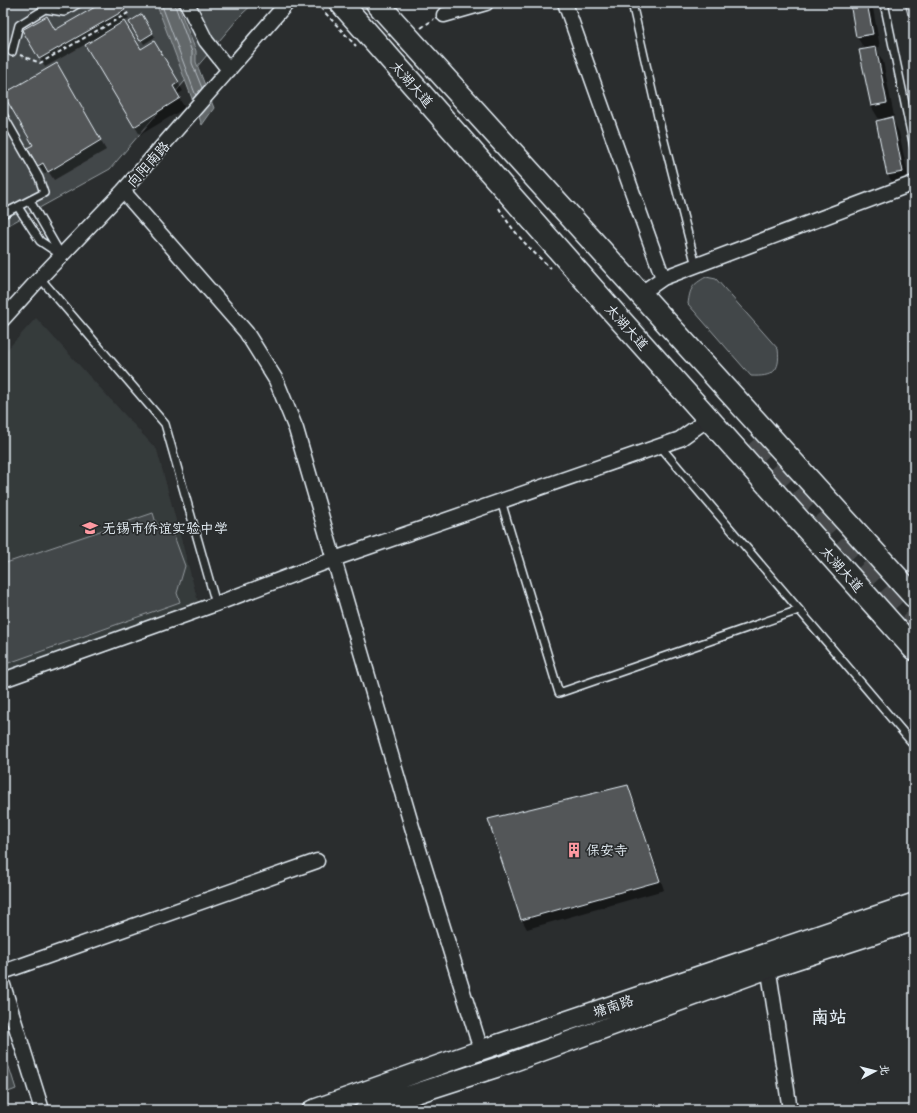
<svg xmlns="http://www.w3.org/2000/svg" width="917" height="1113" viewBox="0 0 917 1113" font-family="Itim,'LXGW WenKai TC',sans-serif">
	<rect width="100%" height="100%" fill="#2a2d2e"/>
	<filter id="ink" filterUnits="userSpaceOnUse"><feTurbulence type="fractalNoise" baseFrequency=".025" numOctaves="2"/><feDisplacementMap in="SourceGraphic" scale="8" xChannelSelector="R" yChannelSelector="G"/><feConvolveMatrix kernelMatrix="1 2 1 2 8 2 1 2 1" color-interpolation-filters="sRGB"/></filter>
	<g filter="url(#ink)">
		<path fill="#363a3b" d="M36 318 157 450 199 605 3 673V354Z"/>
		<path fill="#424648" stroke="#959ca0" d="M3 3H254L242 14 110 169 3 228Z
			M706 277 716 279 778 349C781 372 772 377 751 376L688 304C690 288 692 285 706 277Z
			M153 513 156 523 174 536 185 566 177 593 180 602 3 665V564Z
			M3 1048 16 1089 3 1094Z"/>
		<path fill="#63686b" stroke="#989fa3" d="M156 3H177L196 51V62L214 108 202 125Z"/>
		<path fill="#0007" d="M104 3H120L129 19 123 22 140 51 154 42 183 91 177 95 185 108 140 135 86 44 45 67 24 30 55 31Z
			M851 3H872L880 47 875 48 883 61 894 116 891 117 899 132 910 185 896 188 888 175 877 122 880 121 871 106 860 51 865 50 857 37Z
			M906 3H914V24L909 15Z
			M142 16 155 37 144 44 131 23Z
			M56 64 106 150 54 180 48 171 44 174 29 149 34 146Z
			M627 786 632 795 664 890 527 929 522 920 490 820Z"/>
		<g fill="none" stroke-linecap="round" stroke-linejoin="round">
			<path stroke="#b3bac0" stroke-width="1" d="M161 3 196 96
				M174 3 192 52V63L202 88"/>
		</g>
		<path fill="#535759" stroke="#e8f1f8" d="M102 3H122L125 10 39 59 22 30 47 16 55 30Z
			M850 3H867L873 34 856 37Z
			M905 3H914V14L908 15Z
			M142 14 153 33 140 41 129 22Z
			M124 21 141 49 154 41 179 82 173 86 180 98 134 127 85 45Z
			M876 47 887 103 871 106 859 50Z
			M57 63 101 140 48 172 43 163 38 166 27 148 33 145 3 94Z
			M892 117 903 172 887 175 876 121Z
			M628 785 660 881 521 920 488 819Z"/>
		<g fill="none" stroke-linecap="round" stroke-linejoin="round">
			<path stroke="#464a4c" stroke-width="22" stroke-dasharray="22 11" stroke-linecap="butt" d="M747 446 914 629"/>
			<defs>
				<path id="service" d="M133 3H134
					M632 3 658 117 696 266
					M884 3 914 147
					M12 52 19 25 45 9 64 12 79 3
					M3 115 39 178 44 193 3 214
					M30 201 60 253
					M18 207 40 241 61 255
					M40 278 165 424 216 604
					M660 446 914 745
					M501 501 559 693 799 610"/>
				<path id="minor" d="M187 3 206 41 229 70
					M565 3 663 278
					M444 15 486 3
					M123 191 246 332 276 380 296 429 412 827 481 1050
					M640 294 663 278 914 183
					M3 319 40 278 123 191 287 3
					M3 680 216 604 334 559 680 439 708 419
					M767 959 790 1110
					M3 972 317 861
					M3 985 42 1110"/>
				<path id="secondary" d="M312 1110 481 1050 914 903
					M365 1110 504 1065 770 968 914 921"/>
				<path id="primary" d="M341 3 608 306 914 649
					M377 3 914 596"/>
			</defs>
			<use href="#service" stroke="#e8f1f8" stroke-width="10"/>
			<use href="#minor" stroke="#e8f1f8" stroke-width="17"/>
			<use href="#secondary" stroke="#e8f1f8" stroke-width="22"/>
			<use href="#primary" stroke="#e8f1f8" stroke-width="25"/>
			<path stroke="#e8f1f8" stroke-width="2" stroke-dasharray="4 3" stroke-linecap="butt" d="M316 3 356 46
				M421 28 434 19
				M20 55 40 63 130 12
				M499 208C512 231 531 251 551 268"/>
			<use href="#service" stroke="#2a2d2e" stroke-width="7"/>
			<use href="#minor" stroke="#2a2d2e" stroke-width="14"/>
			<use href="#secondary" stroke="#2a2d2e" stroke-width="19"/>
			<use href="#primary" stroke="#2a2d2e" stroke-width="22"/>
		</g>
	</g>
	<defs>
		<symbol id="school-bare" viewBox="-9 -9 18 18"><path d="M0-5L7-2L0 1L-7-2ZM-4 1L0 2.5L4 1V4Q0 6-4 4Z" fill="#ff9aa2" stroke="#2a2d2e" stroke-width="2.5" paint-order="stroke"/></symbol>
		<symbol id="building-bare" viewBox="-9 -9 18 18"><path d="M-4-6H4V6H1V3H-1V6H-4ZM-2.5-4.3h1.7v1.8h-1.7ZM.8-4.3h1.7v1.8H.8ZM-2.5-1h1.7V.8h-1.7ZM.8-1h1.7V.8H.8Z" fill="#ff9aa2" stroke="#2a2d2e" stroke-width="2.5" paint-order="stroke"/></symbol>
	</defs>
	<g fill-rule="evenodd">
		<use href="#school-bare" x="79" y="517" width="22" height="22"/>
		<use href="#building-bare" x="563" y="839" width="22" height="22"/>
	</g>
	<g text-anchor="middle" stroke-width="3.5" stroke-linejoin="round" paint-order="stroke">
		<g font-size="14" fill="#e8f1f8" stroke="#2a2d2e">
			<text transform="translate(412 84) rotate(49)" y="5">太湖大道</text>
			<text transform="translate(148 164) rotate(-48)" y="5">向阳南路</text>
			<text transform="translate(627 327) rotate(48)" y="5">太湖大道</text>
			<text transform="translate(842 569) rotate(48)" y="5">太湖大道</text>
			<text transform="translate(613 1006) rotate(-19)" y="5">塘南路</text>
		</g>
		<g font-size="14" fill="#e8f1f8" stroke="#2a2d2e" text-anchor="start">
			<text x="102" y="533">无锡市侨谊实验中学</text>
			<text x="586" y="855">保安寺</text>
		</g>
		<g font-size="18" font-weight="bold" fill="#e8f1f8" stroke="#2a2d2e">
			<text x="829" y="1023">南站</text>
		</g>
	</g>
	<rect width="917" height="1113" fill="none" stroke="#2a2d2e" stroke-width="16"/>
	<rect x="8" y="8" width="901" height="1097" fill="none" stroke="#e8f1f8" stroke-width="1.5" filter="url(#ink)"/>
	<g transform="translate(875 1071) rotate(83)" stroke="#2a2d2e" stroke-width="3" paint-order="stroke">
	<path d="M0-3L7 15L0 10L-7 15Z" fill="#e8f1f8"/>
	<text y="-6" font-size="11" font-weight="bold" text-anchor="middle" fill="#e8f1f8">北</text>
	</g>
</svg>
